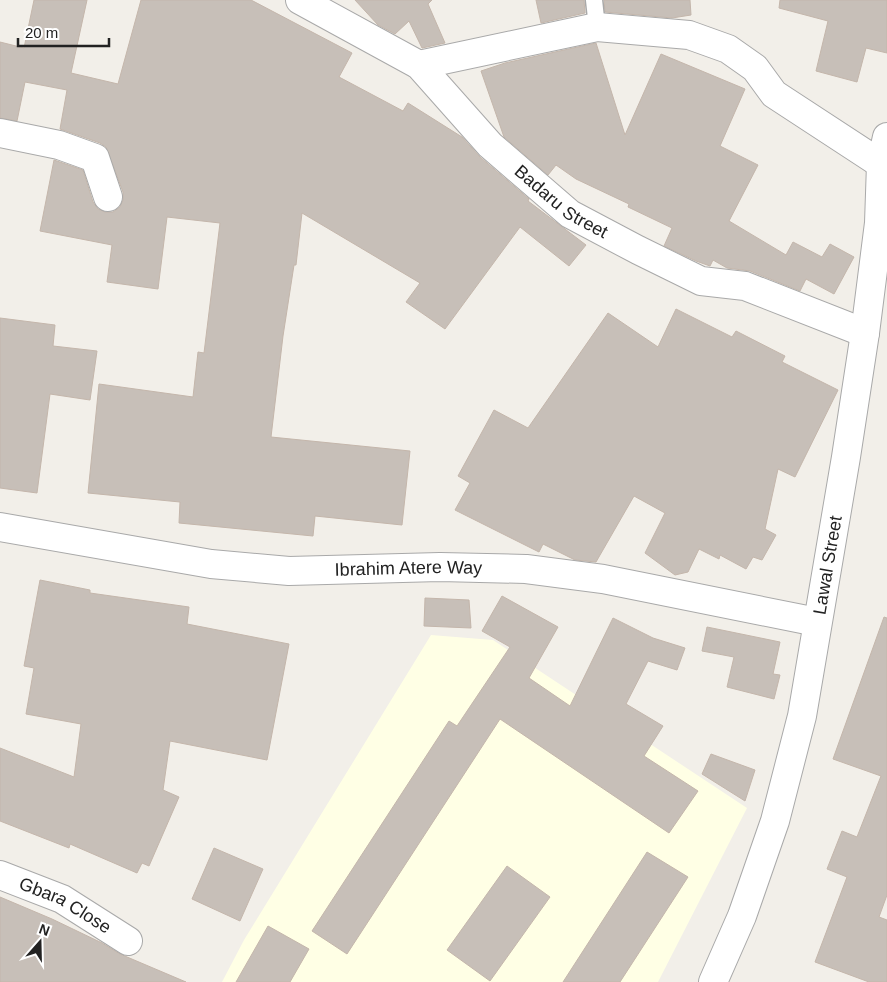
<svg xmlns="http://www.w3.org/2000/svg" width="887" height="982" viewBox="0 0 887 982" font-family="Helvetica,sans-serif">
	<rect width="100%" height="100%" fill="#f2efe9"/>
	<path fill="#ffffe5" d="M431 635 493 640 747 808 658 982H222L244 940Z"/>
	<path fill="#c7bfb8" stroke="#c4b6ab" d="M34 0H87L71 73 118 84 141 0H251L352 53 339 77 403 111 408 103 462 137 480 157 529 199 528 201 586 245 569 266 520 227 445 329 406 302 420 283 302 213 296 265H294L283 336 271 437 410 451 402 525 315 516 313 536 179 523 180 502 88 493 99 384 193 397 198 352 204 353 220 223 167 217 158 289 107 282 112 245 40 231 54 160 83 170 93 202 98 209 105 212H113L120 207 123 200V192L106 147 100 143 60 129 67 90 25 82 17 121 0 118V42L24 48Z
		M355 0H432L428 4 445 43 422 48 409 21 395 34 378 25Z
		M536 0H584L585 13 541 23Z
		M604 0H690L691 15 672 18 605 12Z
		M780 0H887V53L866 48 857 82 816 71 828 21 779 8Z
		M596 43 625 135 661 54 745 89 720 146 758 165 729 221 786 255 793 242 822 257 830 244 854 257 834 294 806 279 800 291 750 271 727 268 713 260 710 266 696 261 664 246 672 228 628 207 629 204 576 179 556 165 548 175 504 137 481 71 505 63Z
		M676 309 732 337 736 331 785 356 782 362 838 390 795 477 778 469 765 529 776 535 762 560 753 557 746 569 720 555 719 559 699 549 688 572 675 575 645 553 665 513 634 496 596 562 575 560 543 544 539 552 455 510 470 483 458 476 494 410 528 428 608 313 658 347Z
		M0 318 55 325 53 346 97 351 90 400 50 394 37 493 0 488Z
		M40 580 90 590V593L189 607 187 624 289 644 267 760 170 741 163 790 179 797 149 866 142 863 137 873 70 844 69 848 0 821V748L74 777 81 724 26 714 34 668 24 666Z
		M502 596 558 627 529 678 570 706 613 618 653 638 685 648 677 670 648 661 626 704 663 726 644 756 698 791 669 833 500 719 347 954 312 931 449 721 457 726 510 647 482 631Z
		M425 598 469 600 471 628 424 626Z
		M884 617 887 618V895L879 917 887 920V982H869L815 962 847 877 827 869 842 831 857 837 881 776 833 759Z
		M707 627 780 642 773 674 780 675 774 699 727 687 734 657 702 651Z
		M711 754 755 770 745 801 702 774Z
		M214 848 263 869 240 921 192 899Z
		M647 852 688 877 620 982H563Z
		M507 866 550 897 490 981 447 950Z
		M0 897 52 919 102 943 120 954 186 982H0Z
		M268 926 309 949 290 982H236Z"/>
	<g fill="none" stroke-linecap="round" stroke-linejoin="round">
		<defs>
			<path id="service" d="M594 0 597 27"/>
			<g id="minor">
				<path id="s1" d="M300 0 419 65 490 145 570 214 638 250 701 281 745 286 865 333"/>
				<path d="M419 65 597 27 689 35 728 49 755 68 774 94 881 164"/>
				<path d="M0 133 59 145 95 158 108 197"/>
				<path id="s2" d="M0 527 211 564 289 571 440 567 526 569 603 579 817 622"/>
				<path id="s3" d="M0 875 62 899 128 941"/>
				<path id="s4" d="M713 982 742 916 775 821 802 716 846 457 865 333 879 223 881 164 887 137"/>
			</g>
		</defs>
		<use href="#service" stroke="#a9a9a9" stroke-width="19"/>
		<use href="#minor" stroke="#a9a9a9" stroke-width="30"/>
		<use href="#service" stroke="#fff" stroke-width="16"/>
		<use href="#minor" stroke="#fff" stroke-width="28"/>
	</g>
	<g text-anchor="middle" stroke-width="4.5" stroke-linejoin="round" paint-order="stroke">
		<g font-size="18" fill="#222" stroke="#fff">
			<text dy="6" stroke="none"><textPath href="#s1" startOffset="334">Badaru Street</textPath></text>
			<text dy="6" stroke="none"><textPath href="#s4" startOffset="434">Lawal Street</textPath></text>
			<text dy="6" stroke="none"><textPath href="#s2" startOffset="412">Ibrahim Atere Way</textPath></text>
			<text dy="6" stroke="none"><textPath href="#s3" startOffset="72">Gbara Close</textPath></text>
		</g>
	</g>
	<g transform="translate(40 942) rotate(20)" stroke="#ffffff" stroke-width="4" paint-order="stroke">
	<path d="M0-4L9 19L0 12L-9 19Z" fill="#222222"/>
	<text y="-8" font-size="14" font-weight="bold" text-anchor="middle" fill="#222222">N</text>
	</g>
	<path d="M18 38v8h91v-8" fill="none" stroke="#222222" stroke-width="2.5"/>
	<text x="25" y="38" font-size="15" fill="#222222" stroke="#ffffff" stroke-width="4" paint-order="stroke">20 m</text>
</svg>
